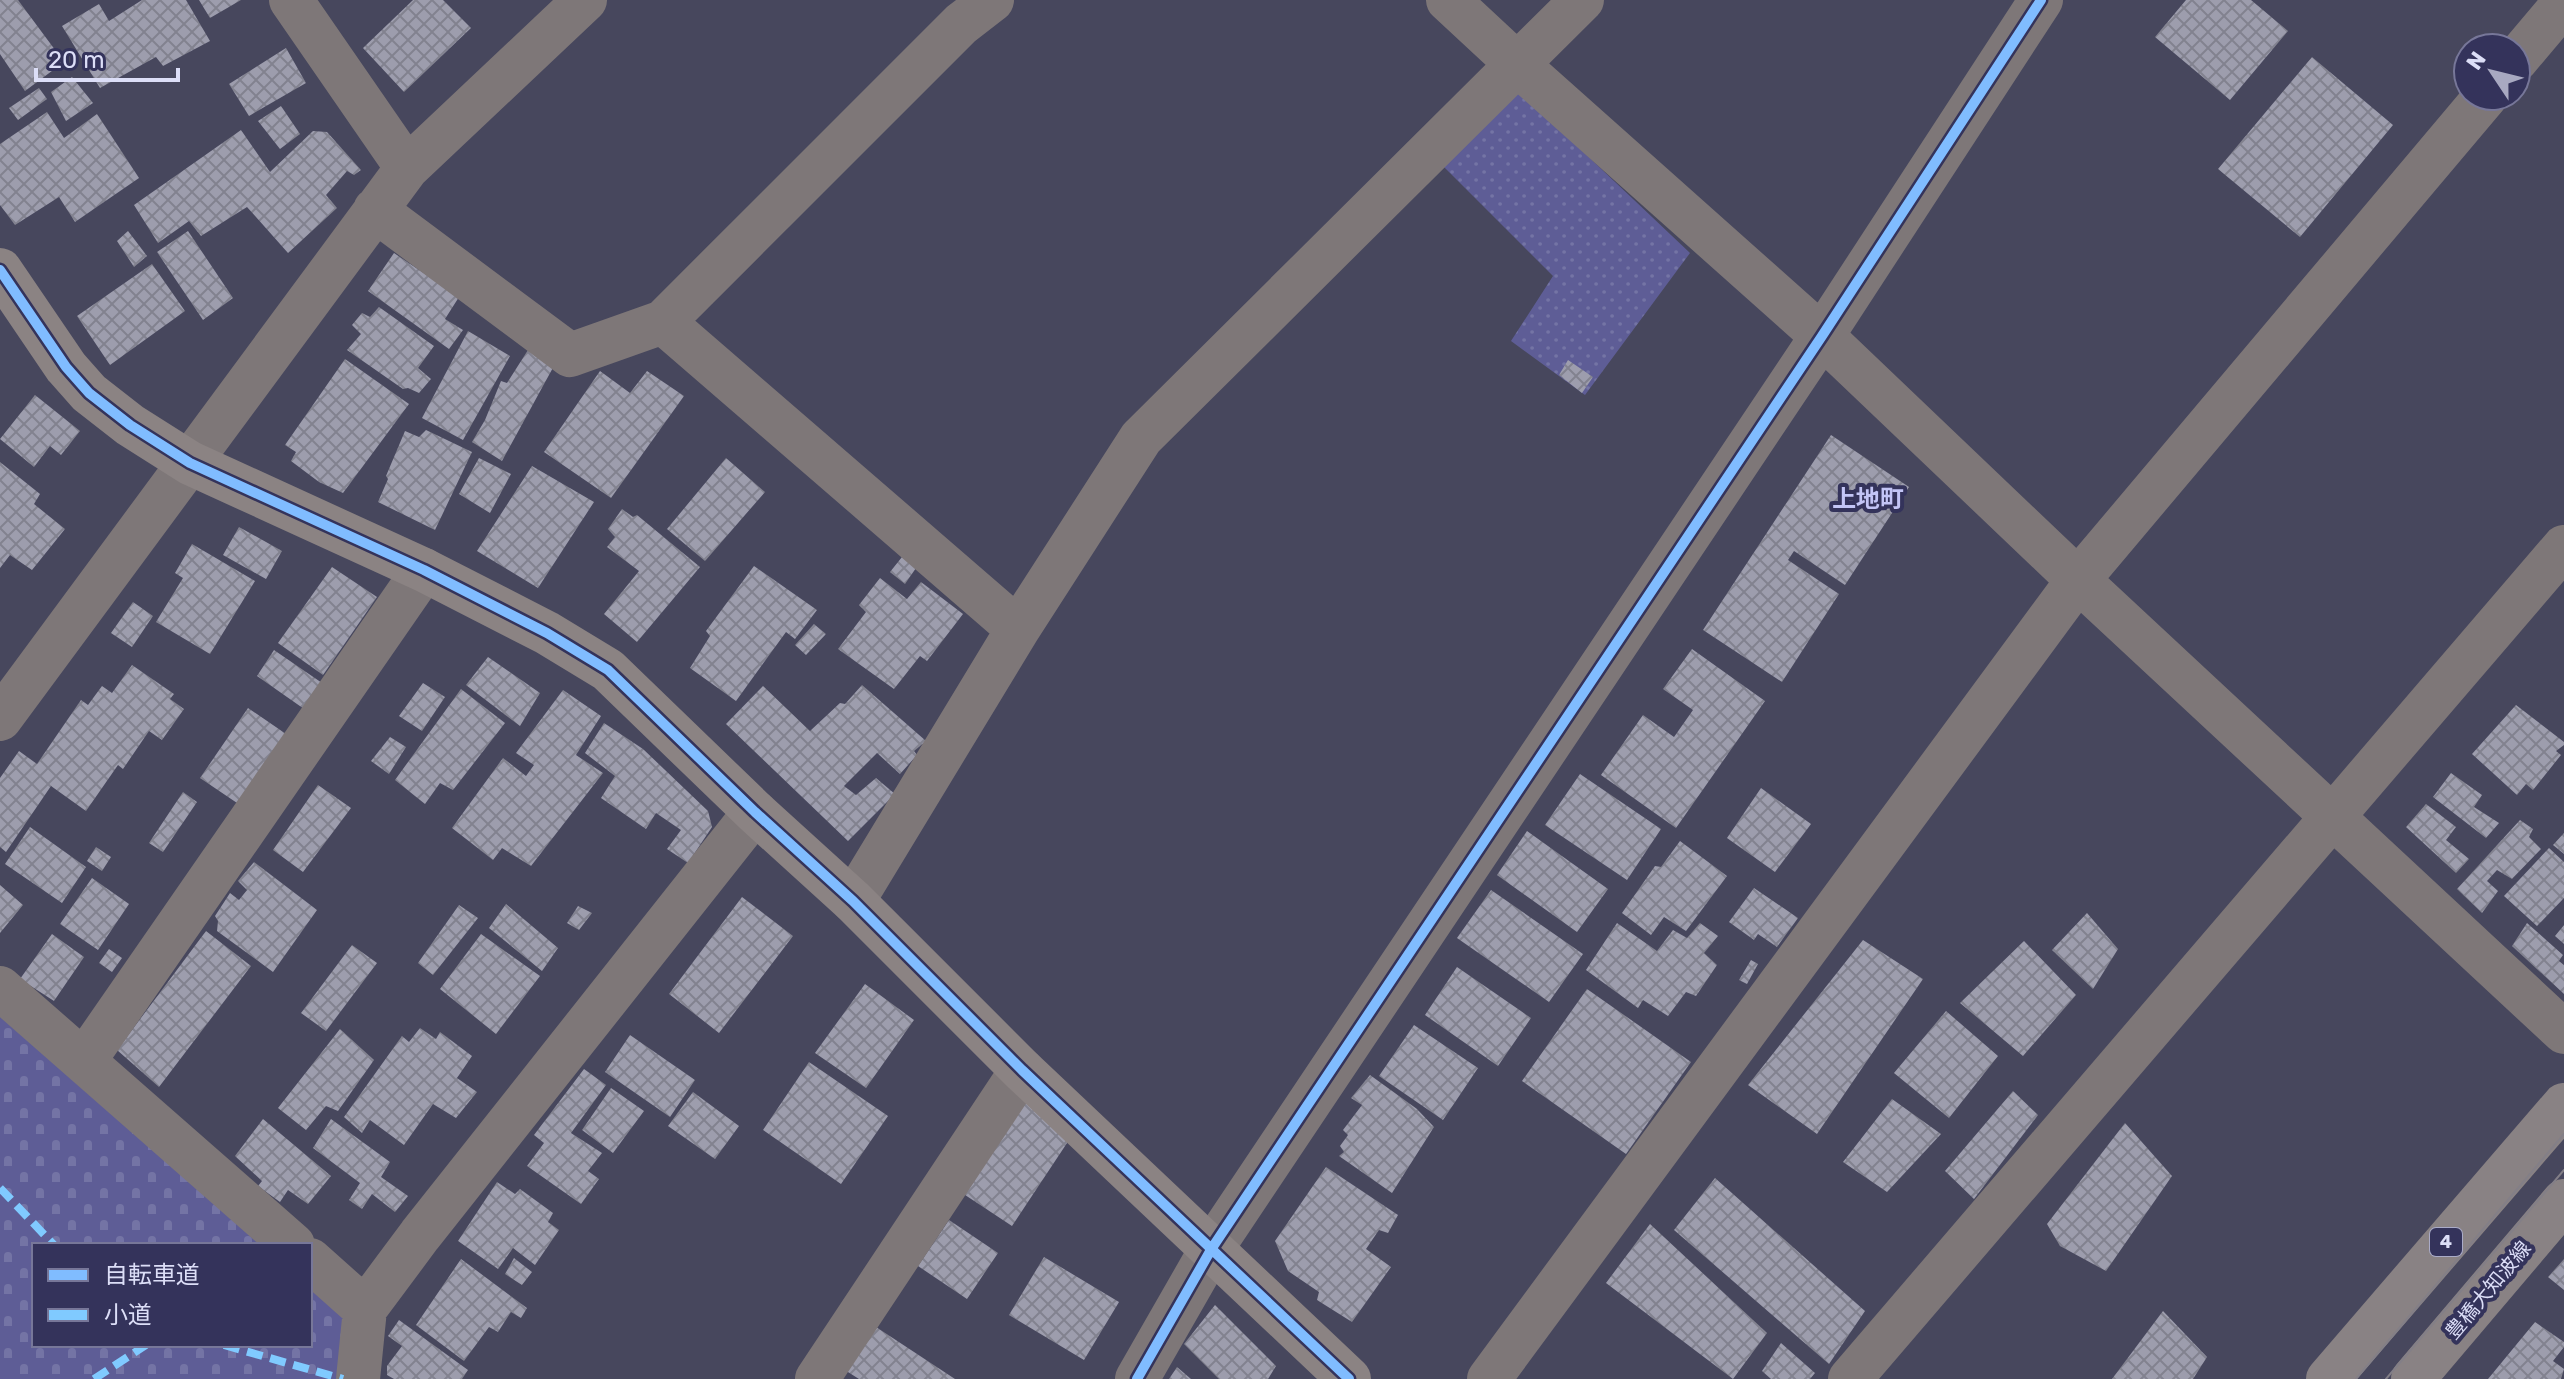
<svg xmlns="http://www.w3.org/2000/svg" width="2564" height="1379" viewBox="0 0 2564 1379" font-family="Rubik,'Noto Sans JP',sans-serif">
	<defs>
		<pattern id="cemetery-stones" width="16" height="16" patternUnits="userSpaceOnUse" patternTransform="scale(2)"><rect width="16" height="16" fill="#5e5d96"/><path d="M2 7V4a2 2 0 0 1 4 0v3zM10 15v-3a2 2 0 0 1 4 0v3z" fill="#7474a5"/></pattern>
		<pattern id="park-dots" width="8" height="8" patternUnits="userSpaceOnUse" patternTransform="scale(2)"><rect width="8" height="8" fill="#5e5d96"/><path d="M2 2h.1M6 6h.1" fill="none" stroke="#7474a5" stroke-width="1.8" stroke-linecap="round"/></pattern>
		<pattern id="building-cross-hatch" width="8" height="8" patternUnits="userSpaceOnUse" patternTransform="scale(2)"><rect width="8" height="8" fill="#9d9dad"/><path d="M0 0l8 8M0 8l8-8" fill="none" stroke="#82828f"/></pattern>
	</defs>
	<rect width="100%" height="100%" fill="#47475d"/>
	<path fill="url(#cemetery-stones)" d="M0 1012 264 1245H34V1345H310V1285L349 1319 338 1379H0Z"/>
	<path fill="url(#park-dots)" d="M1519 91 1690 253 1585 395 1511 341 1553 276 1444 167Z"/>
	<path fill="url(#building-cross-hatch)" d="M0 0H18L64 62 25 91 0 54Z
		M142 0H186L210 41 163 66 156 57 100 88 62 26 99 4 109 21Z
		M199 0H241L210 18Z
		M413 0H443L471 28 404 92 363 48Z
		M2186 0H2251L2288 31 2230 100 2155 37Z
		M286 48 306 83 249 116 229 84Z
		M2312 57 2393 125 2300 237 2218 169Z
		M72 77 93 103 66 121 51 92Z
		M39 88 47 99 18 120 9 108Z
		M281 106 300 134 280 149 258 121Z
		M47 112 64 138 97 114 139 178 75 222 59 197 15 225 0 205V144Z
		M241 130 270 172 313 131 327 132 361 170 354 175 347 171 326 195 337 208 288 253 247 207 201 236 189 221 158 243 134 205Z
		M128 231 147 256 134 267 117 241Z
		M188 231 233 298 203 320 157 252Z
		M394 253 459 297 445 319 463 330 449 349 368 291Z
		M152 264 185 311 110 365 77 316Z
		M379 307 434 346 418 368 431 379 419 393 408 388 403 389 347 350 361 334 352 325 362 313 370 317Z
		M468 331 510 356 463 440 422 418Z
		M528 350 555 364 502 461 472 442 485 420 501 381 507 383Z
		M345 359 409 404 343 493 319 482 291 461 296 452 285 445Z
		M1568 360 1593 377 1582 393 1559 375Z
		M600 371 630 393 647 371 684 396 611 498 544 452Z
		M35 395 80 431 61 455 50 446 34 467 0 439Z
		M426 430 472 452 435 530 378 502 388 479 386 476 405 431 419 437Z
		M1831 435 1909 487 1845 585 1794 551 1788 560 1839 594 1782 682 1703 630Z
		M479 458 511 474 490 513 459 494Z
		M726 458 765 492 705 561 667 529Z
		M0 462 40 494 34 504 65 529 32 570 10 555 0 568Z
		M532 466 594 502 538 588 477 551Z
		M622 509 633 517 637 515 700 567 637 642 604 614 639 571 607 547 615 537 608 529Z
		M239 527 282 551 266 579 223 555Z
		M192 544 255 581 210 654 156 622 183 578 175 573Z
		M902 557 916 568 905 584 890 572Z
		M754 566 817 610 795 639 786 632 736 701 690 668 710 636 706 631Z
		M332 567 377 597 323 675 278 643Z
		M880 578 907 599 921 582 963 614 927 661 920 656 894 689 838 649 866 612 859 605Z
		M133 602 153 616 132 647 111 633Z
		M814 624 826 634 806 655 795 645Z
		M1692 649 1765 701 1676 828 1601 775 1643 715 1674 737 1693 710 1663 689Z
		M274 650 325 685 307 711 257 676Z
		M488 657 540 693 520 726 466 685Z
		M132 665 174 694 170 699 184 709 162 740 149 731 123 769 118 765 86 811 51 786 6 852 0 847V778L19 751 37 764 81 700 88 705 102 686 112 693Z
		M423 683 445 697 422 731 399 716Z
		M862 685 926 741 914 751 917 755 900 774 877 753 844 786 856 795 876 778 895 794 848 841 726 724 763 686 810 731 840 703 845 704Z
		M461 689 505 723 453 790 440 783 425 804 395 780Z
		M563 690 601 716 576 755 603 773 531 866 502 848 493 860 452 828 503 758 526 776 534 765 516 753Z
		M2516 705 2564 742V745L2556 751 2561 755 2533 790 2526 784 2517 795 2472 754Z
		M248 708 289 736 240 805 200 778Z
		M604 723 643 749 708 811 712 827 688 863 667 849 681 830 656 813 646 829 601 798 615 776 585 753Z
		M390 737 406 747 389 774 371 761Z
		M2451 773 2482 795 2474 807 2499 823 2486 838 2433 797Z
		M1580 774 1661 829 1627 880 1545 825Z
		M318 785 351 808 303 872 273 850Z
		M1761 788 1811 824 1775 872 1727 838Z
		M183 792 197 802 163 852 149 843Z
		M2426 804 2456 827 2446 840 2469 859 2456 873 2406 827Z
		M2520 820 2533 829 2529 837 2541 849 2512 879 2497 870 2487 881 2498 891 2482 913 2457 889Z
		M30 827 86 867 62 903 5 864Z
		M1527 831 1608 889 1577 932 1497 875Z
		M2564 833V854L2553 845Z
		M1680 841 1727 876 1686 931 1664 917 1651 935 1622 913 1655 866 1661 867Z
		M96 847 111 857 102 871 87 861Z
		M2549 848 2564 862V898L2537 926 2504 896Z
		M254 862 317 910 273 972 217 931 218 921 215 916 230 893 239 900 247 890 238 881Z
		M92 878 129 904 98 950 60 924Z
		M0 885 23 905 0 933Z
		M1754 888 1798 918 1777 947 1758 934 1754 940 1729 922Z
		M1491 890 1583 954 1549 1002 1457 938Z
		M742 897 793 936 719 1033 669 994Z
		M506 904 558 948 542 971 489 928Z
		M459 905 478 918 433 975 418 963Z
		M578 906 592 913 579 930 567 923Z
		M2087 913 2118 949 2093 989 2052 950Z
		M1617 923 1657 951 1673 930 1687 938 1700 923 1718 936 1704 953 1717 965 1696 996 1686 992 1668 1016 1643 1000 1638 1008 1586 970Z
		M2527 923 2563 955 2559 961 2564 965V994L2512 946Z
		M2564 925V944L2555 936Z
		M206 931 251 966 159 1087 117 1050Z
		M52 934 84 957 54 1001 20 979Z
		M481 934 540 976 496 1034 440 989Z
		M1863 940 1923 979 1817 1134 1748 1085Z
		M2024 941 2076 995 2023 1056 1960 1003Z
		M352 945 377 963 326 1031 301 1013Z
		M109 949 122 958 112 972 99 963Z
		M1751 960 1758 964 1747 984 1739 980Z
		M1457 967 1531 1018 1498 1066 1425 1015Z
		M865 984 914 1020 866 1088 815 1053Z
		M1587 989 1691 1062 1626 1154 1522 1081Z
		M1946 1011 1998 1056 1949 1118 1894 1073Z
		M1414 1025 1478 1068 1443 1120 1379 1076Z
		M420 1028 436 1039 440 1032 472 1056 457 1078 477 1092 456 1118 433 1104 404 1145 370 1120 362 1133 344 1117 402 1036 409 1042Z
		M340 1029 374 1060 338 1111 326 1106 306 1130 278 1108Z
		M630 1035 695 1080 670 1117 605 1072Z
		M809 1062 888 1116 841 1184 763 1130Z
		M584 1069 606 1085 571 1133 602 1153 588 1171 599 1179 581 1204 527 1166 544 1143 534 1135Z
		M1370 1075 1417 1109 1434 1127 1392 1193 1339 1156 1344 1152 1340 1146 1348 1135 1343 1130 1362 1105 1351 1098Z
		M611 1088 644 1111 613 1153 582 1130Z
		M2013 1091 2038 1115 1974 1199 1945 1171Z
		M693 1092 739 1126 715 1159 668 1126Z
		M1017 1097 1073 1134 1012 1226 956 1189Z
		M1892 1099 1941 1134 1887 1192 1843 1162Z
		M263 1119 331 1176 308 1204 288 1190 280 1202 258 1186 262 1181 235 1156Z
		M331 1119 390 1162 381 1177 408 1196 395 1212 372 1194 362 1209 349 1200 360 1183 313 1148Z
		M2125 1123 2172 1176 2106 1271 2060 1246 2047 1224Z
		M1326 1167 1398 1215 1388 1233 1379 1230 1366 1249 1391 1267 1352 1322 1317 1300 1319 1292 1288 1271 1275 1241Z
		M1715 1178 1865 1311 1829 1364 1674 1230Z
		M497 1182 515 1194 520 1189 553 1213 548 1222 559 1230 535 1265 513 1248 498 1269 458 1241Z
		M949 1220 998 1253 967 1299 918 1266Z
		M1650 1224 1767 1333 1733 1379 1606 1283Z
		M1044 1257 1119 1302 1084 1360 1009 1315Z
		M514 1258 532 1272 522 1285 505 1274Z
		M461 1259 527 1308 521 1318 511 1312 498 1332 489 1327 464 1361 416 1325Z
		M2564 1259V1290L2548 1277Z
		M1215 1305 1276 1366 1268 1379H1219L1184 1344Z
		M2163 1311 2207 1357 2193 1379H2112Z
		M399 1320 468 1370 462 1379H394L387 1375V1366L402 1346 388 1336Z
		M2535 1322 2564 1342V1347L2553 1361 2564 1369 2561 1379H2488Z
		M870 1323 955 1379H859L840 1367Z
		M1781 1343 1815 1373 1810 1379H1771L1762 1371Z
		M1177 1367 1191 1379H1169Z"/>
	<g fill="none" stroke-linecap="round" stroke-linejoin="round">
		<path stroke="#7e7778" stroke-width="44" d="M291 0 407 168
			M1448 0 1518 65 1822 336 2078 580 2564 1032
			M2516 60 2564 3
			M375 210 570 355 663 322 961 24 992 0
			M663 322 1018 629
			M0 719 407 168 585 0
			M853 901 1018 629 1141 438 1582 0
			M0 988 293 1245
			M84 1061 424 570
			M310 1260 365 1309
			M358 1379 365 1309 420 1235 755 812
			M817 1379 1022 1070
			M1137 1379 1212 1248 1822 336 2041 0
			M1489 1379 2078 580 2486 96
			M1850 1379 2564 547"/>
		<path stroke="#8b8383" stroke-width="44" d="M0 270 66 367 89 393 130 425 190 463 424 570 547 633 608 670 755 812 853 901 1022 1070 1349 1379"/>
		<path stroke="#898284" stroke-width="44" d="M2328 1379 2564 1105
			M2413 1379 2564 1201"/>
		<path stroke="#837f87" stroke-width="2" d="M2356 1379 2564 1134
			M2386 1379 2564 1170"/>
		<path stroke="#80caff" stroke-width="8" stroke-dasharray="16 8" stroke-linecap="butt" d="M0 1188 54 1245
			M224 1345 343 1379
			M94 1379 146 1345"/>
		<defs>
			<path id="cycleway" d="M0 270 66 367 89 393 130 425 190 463 424 570 547 633 608 670 755 812 853 901 1022 1070 1349 1379
				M1137 1379 1212 1248 1822 336 2041 0"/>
		</defs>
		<use href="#cycleway" stroke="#34335b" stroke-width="15"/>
		<use href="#cycleway" stroke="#80bcff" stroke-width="10"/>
	</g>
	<g text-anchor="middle" stroke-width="8" stroke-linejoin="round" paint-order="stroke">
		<rect fill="#34335b" stroke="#aaabc8" stroke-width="2" x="2430" y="1228" width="32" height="28" rx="6"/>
		<g font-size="18" font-weight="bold" fill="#dcdef7">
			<text x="2446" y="1248">4</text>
		</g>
		<g font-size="20" fill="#dcdef7" stroke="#34335b">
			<text transform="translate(2488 1290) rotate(-50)" y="7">豊橋大知波線</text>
		</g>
		<g font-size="24" font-weight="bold" fill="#c3c5f6" stroke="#34335b">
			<text x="1868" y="507">上地町</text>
		</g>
	</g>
	<rect x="32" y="1243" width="280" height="104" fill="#34335b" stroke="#777799" stroke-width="2"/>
	<rect x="48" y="1269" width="40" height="12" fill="#80bcff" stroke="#777799" stroke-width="2"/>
	<text x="104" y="1283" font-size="24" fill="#dcdef7">自転車道</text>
	<rect x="48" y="1309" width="40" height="12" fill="#80caff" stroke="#777799" stroke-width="2"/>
	<text x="104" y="1323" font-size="24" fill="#dcdef7">小道</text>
	<g transform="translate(2492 72) rotate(305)"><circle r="38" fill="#34335b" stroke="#777799" stroke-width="2"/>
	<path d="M0-6L14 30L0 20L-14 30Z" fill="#a8a9c1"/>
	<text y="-12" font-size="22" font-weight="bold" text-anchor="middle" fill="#dcdef7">N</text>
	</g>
	<path d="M36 68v12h142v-12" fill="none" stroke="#dcdef7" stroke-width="4"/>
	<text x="48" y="68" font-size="24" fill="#dcdef7" stroke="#34335b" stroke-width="6" paint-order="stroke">20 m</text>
</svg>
